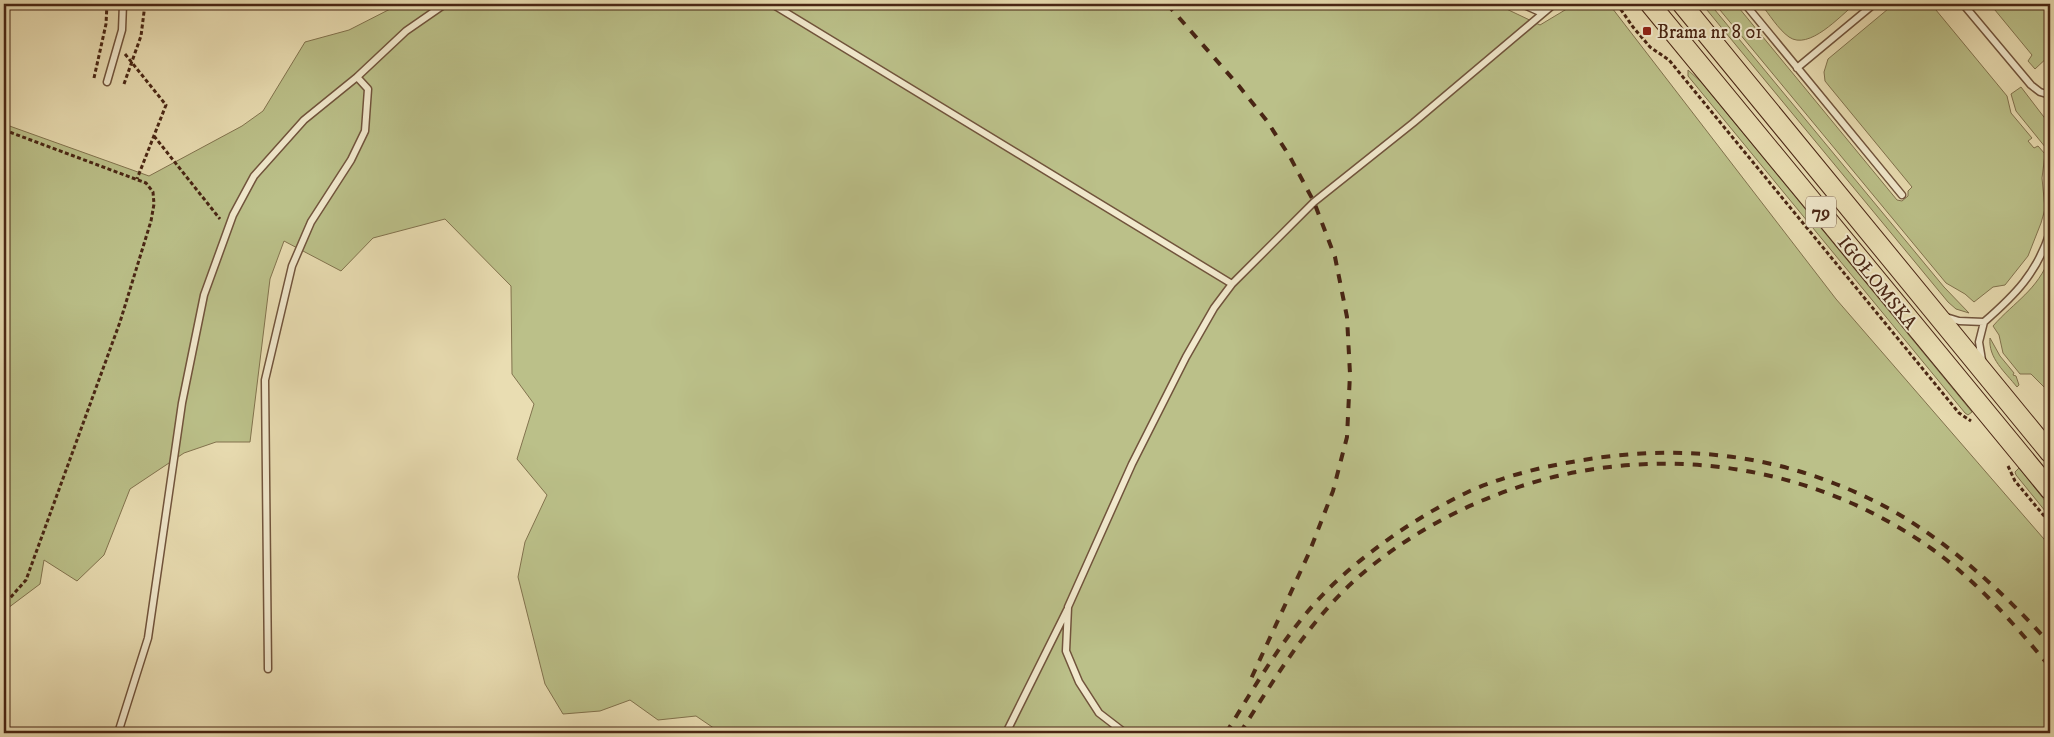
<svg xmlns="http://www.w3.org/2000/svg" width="2054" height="737" viewBox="0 0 2054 737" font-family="'IM FELL DW Pica',serif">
	<rect width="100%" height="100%" fill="#e9ddb2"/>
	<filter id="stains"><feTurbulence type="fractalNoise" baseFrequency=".004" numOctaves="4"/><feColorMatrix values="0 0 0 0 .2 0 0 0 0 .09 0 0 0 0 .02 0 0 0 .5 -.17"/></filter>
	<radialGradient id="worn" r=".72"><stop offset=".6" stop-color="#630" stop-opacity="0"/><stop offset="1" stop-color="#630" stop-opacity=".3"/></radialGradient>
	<path fill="#bbc089" stroke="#82734e" d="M400 4H1496L1540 25 1575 4H1609L1836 299 2050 546V733H721L696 716 658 720 630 700 600 711 563 714 545 684 518 577 525 542 547 495 517 459 534 404 512 374 511 286 445 219 373 238 341 271 284 241 270 279 250 442H216L184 453 130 489 104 555 77 581 44 560 40 584 4 611V124L149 176 242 126 263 111 305 42 349 30Z
		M1702 4H1710L1944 287 1969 313 1956 309 1948 302Z
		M1715 4H1738L1739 8 1897 200 1902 201 1908 196V191L1912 187 1829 86 1825 81 1824 72 1828 59 1894 4H1931L2007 96 2011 113 2032 138 2028 141 2034 148 2038 146 2045 154 2042 178 2045 209 2041 223 2028 256 2005 285 1993 287 1974 302 1965 294 1946 283Z
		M1761 4H1855C1840 16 1809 51 1789 37 1778 29 1769 14 1761 4Z
		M1990 4H2050V55L2035 69 2028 61 2032 55Z
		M1688 70 1701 82 1972 412 1968 415 1965 413 1688 76Z
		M2021 87 2050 125V153L2016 111 2011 94Z
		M2050 257V393L2031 374H2020L2003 353 1999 335 1993 326C2015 301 2037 291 2050 257Z
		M1990 338 2000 356 2014 373 2013 375 2016 376 2019 385 2017 387C2005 372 1988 358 1990 338Z
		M2019 468 2050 507V517L2016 475 2015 472Z"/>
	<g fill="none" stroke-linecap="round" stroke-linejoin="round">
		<defs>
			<path id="lane" d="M772 4 1232 284
				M1522 4 1542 13
				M1745 4 1902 195
				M1963 4 2031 85 2040 92 2050 95
				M1797 68 1874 4
				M107 82 122 30 123 4
				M1946 317 1959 321 1984 322
				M1984 322C2015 295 2037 273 2050 232
				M1982 360 1979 342 1984 322
				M268 669 265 380 292 266 311 222 351 160 365 131 368 89 357 77
				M118 733 148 638 182 403 204 295 233 215 254 176 304 120 357 77 406 31 445 4
				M1006 733 1067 610
				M1125 733 1099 713 1079 682 1066 651 1068 607 1132 464 1186 357 1214 308 1232 284 1314 202 1413 123 1554 4"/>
			<path id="primary" d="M1650 4 2050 490
				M1682 4 2050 453"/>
		</defs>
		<use href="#lane" stroke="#71543c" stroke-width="9"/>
		<use href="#primary" stroke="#492614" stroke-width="21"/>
		<path stroke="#492614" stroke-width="3" stroke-dasharray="4 2.5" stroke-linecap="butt" d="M1617 4 1633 27 1650 47 1669 60 1959 413 1971 421
			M125 54 166 105 137 179
			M94 78 106 24 107 4
			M124 84 141 36 145 4
			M4 130 146 183 153 192 154 204 151 221 120 322 26 580 10 598 4 603
			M154 136 220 219
			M2008 466 2015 481 2050 523"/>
		<use href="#lane" stroke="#f1e9cd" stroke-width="6"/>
		<use href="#primary" stroke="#e9ddb2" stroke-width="19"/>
		<path stroke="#492614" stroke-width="4" stroke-dasharray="9 9" stroke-linecap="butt" d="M1167 4 1239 86 1267 121 1290 157 1314 202 1335 257 1347 317 1350 374 1347 437 1333 491 1309 553 1250 681
			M1226 733C1260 678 1292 621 1341 577 1379 543 1424 513 1470 491 1500 478 1533 469 1566 463 1672 443 1770 451 1868 498 1935 529 2002 590 2050 644
			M1240 733C1279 672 1316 609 1374 564 1537 437 1763 429 1932 549 1978 582 2014 624 2050 667"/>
	</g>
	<rect fill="#8f2418" stroke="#f1e9cd" stroke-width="2" x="1642" y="26" width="10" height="10" rx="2.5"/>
	<g text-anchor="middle" stroke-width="4" stroke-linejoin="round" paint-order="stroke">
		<rect fill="#f1e9cd" stroke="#7b604c" stroke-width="1" x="1806" y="196.5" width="30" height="31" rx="4"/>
		<g font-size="18" font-weight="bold" fill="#492614">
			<text x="1821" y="218">79</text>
		</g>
		<g font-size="19" fill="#492614" stroke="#f1e9cd" text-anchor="start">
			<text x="1657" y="38">Brama nr 8 01</text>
		</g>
		<g font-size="19" fill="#492614" stroke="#f1e9cd">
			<text transform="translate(1878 282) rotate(51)" y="7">IGOŁOMSKA</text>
		</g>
	</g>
	<rect width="2054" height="737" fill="none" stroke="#e9ddb2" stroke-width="20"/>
	<rect x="5" y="5" width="2044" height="727" fill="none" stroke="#492614" stroke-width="2.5"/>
	<rect x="10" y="10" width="2034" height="717" fill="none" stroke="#492614"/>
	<rect width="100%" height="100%" filter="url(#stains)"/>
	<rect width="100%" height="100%" fill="url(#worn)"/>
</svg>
